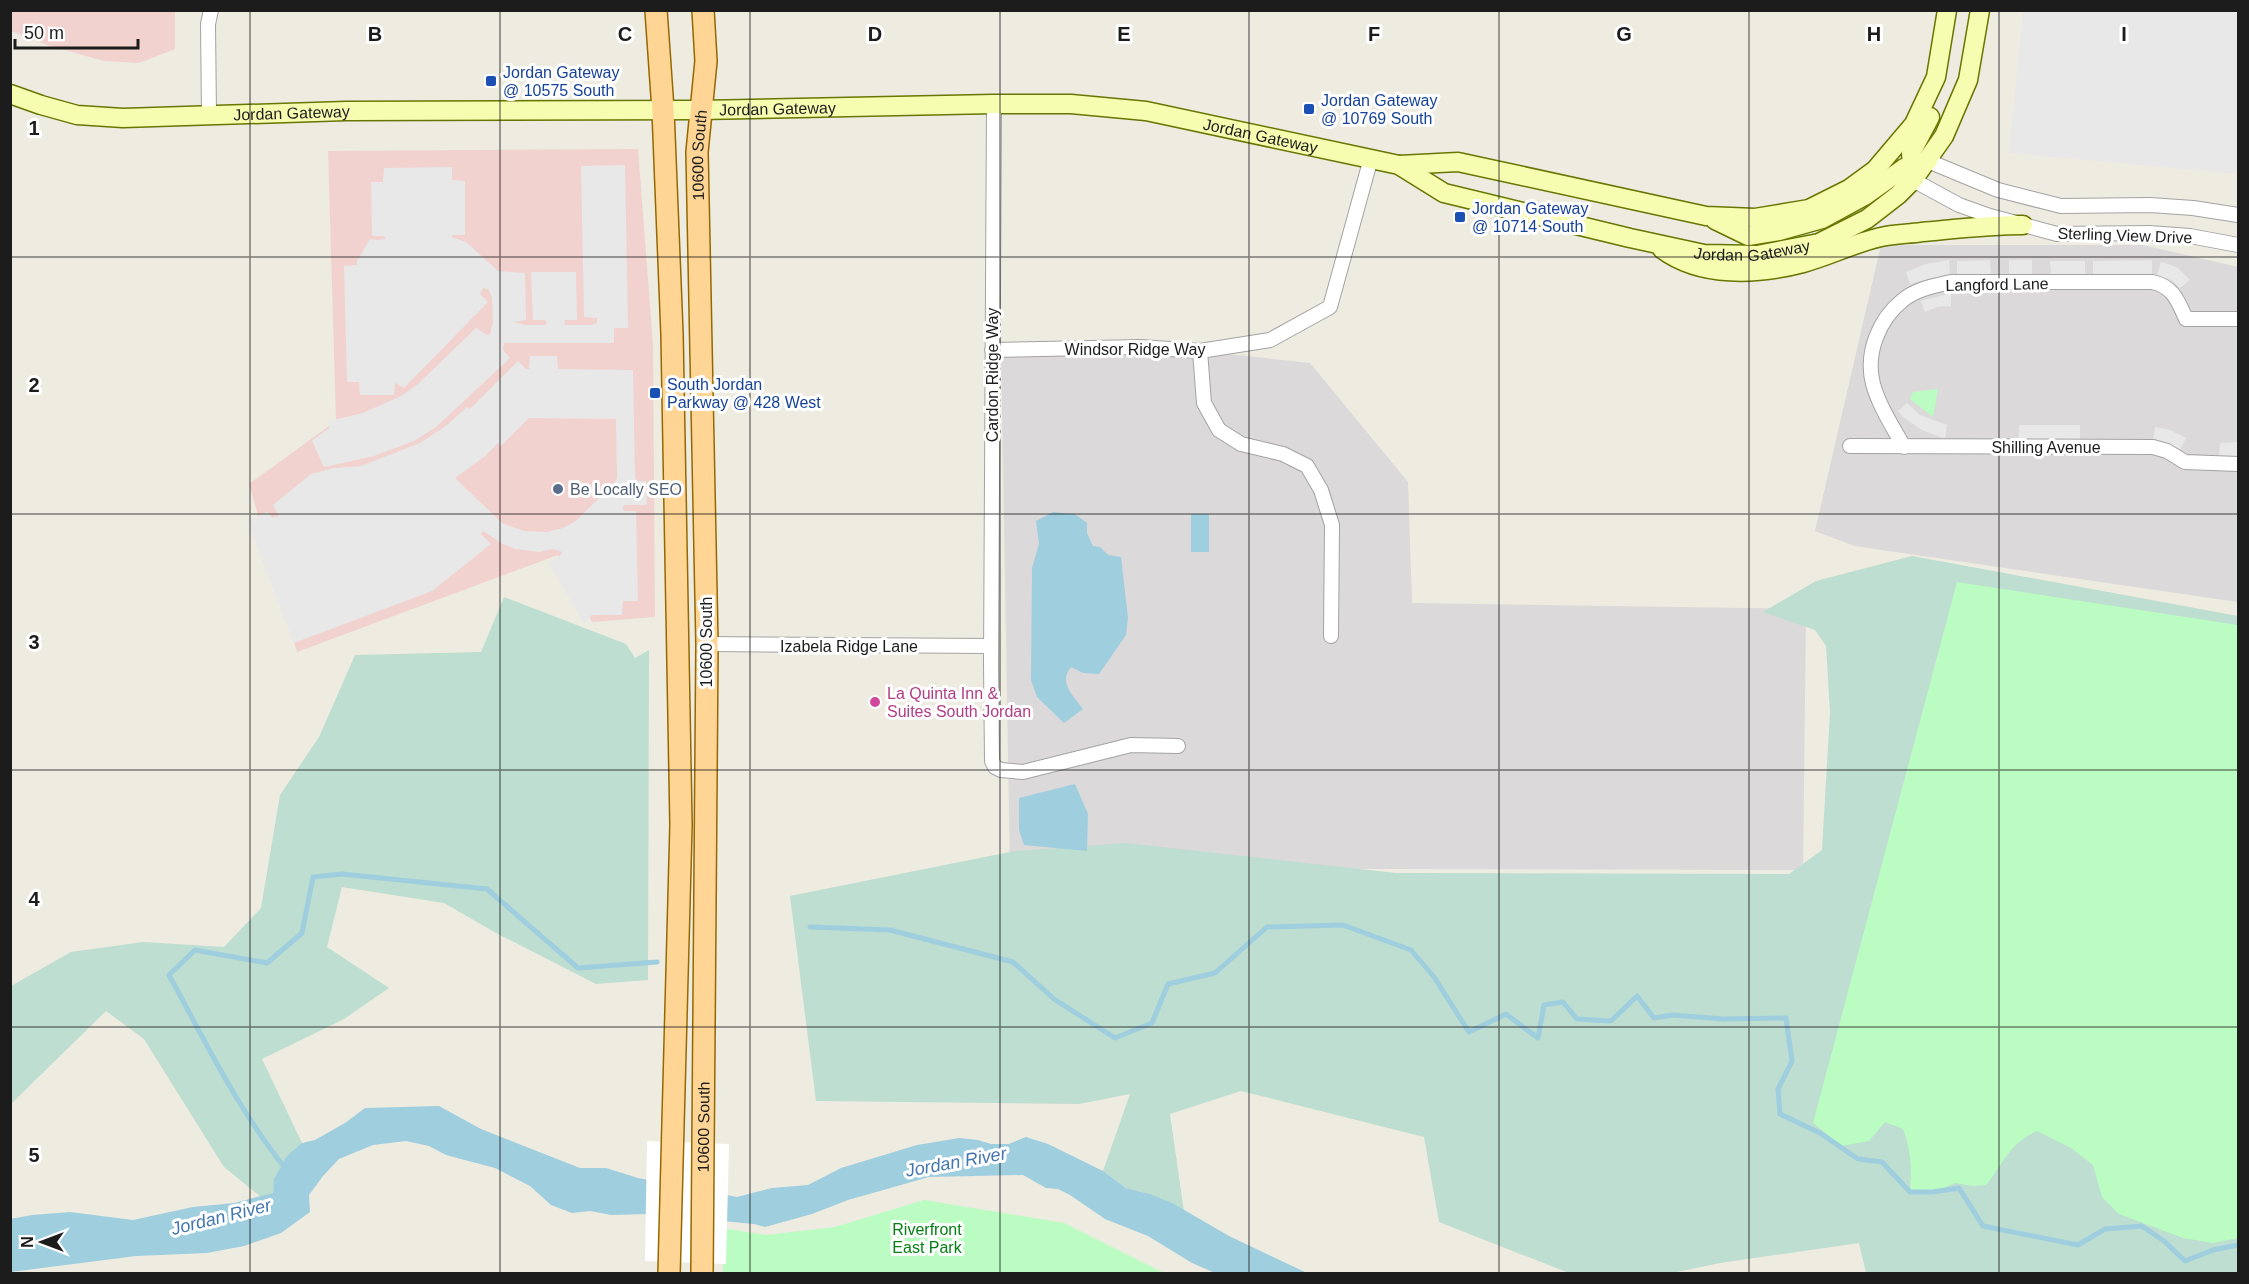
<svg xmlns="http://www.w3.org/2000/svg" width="2249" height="1284" viewBox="0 0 2249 1284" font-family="Helvetica,sans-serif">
	<rect width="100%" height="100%" fill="#eeebe1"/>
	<path fill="#dbd9d9" d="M1881 245H2143L2238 267V602L1855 546 1815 531Z
		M1001 350 1200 351 1310 363 1408 482 1412 603 1806 609 1803 870 1010 868Z"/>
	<path fill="#f1d2cf" d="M10 11H175V49L139 63 104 61 47 45 11 31Z
		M638 149 653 345 655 617 592 622 558 555 297 652 249 484 336 421 328 151Z"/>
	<path fill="#bdded0" d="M1912 556 2238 616V1273H1866L1859 1243 1720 1263 1672 1273H1569L1439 1222 1424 1137 1241 1091 1170 1114 1184 1212 1150 1194 1126 1188 1103 1171 1130 1094 1079 1104 816 1101 790 896 1015 851 1126 843 1396 873 1789 874 1822 850 1830 712 1826 646 1815 630 1763 612 1816 581Z
		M504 597 626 644 635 658 649 650 648 980 596 984 496 933 444 903 342 887 327 947 389 988 344 1019 262 1059 302 1143 275 1179 273 1193 261 1197 224 1167 144 1039 106 1011 11 1104V1107V986L71 952 143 942 224 947 261 908 280 795 319 737 355 655 481 652Z"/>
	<path fill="#bbfcc2" d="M1938 389 1933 417 1910 399 1913 392Z
		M1957 582 2238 625V1238L2213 1243 2183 1238 2119 1214 2102 1197 2093 1165 2071 1148 2037 1131C2008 1144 2005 1162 1986 1185L1973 1186 1955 1183 1931 1194 1910 1190C1912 1168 1911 1150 1903 1129L1885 1122 1869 1141 1842 1146 1813 1123Z
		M924 1200 1064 1223 1164 1273H723L722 1228 766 1235 835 1227Z"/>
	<path fill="#e8e8e8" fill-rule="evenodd" d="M2023 11H2238V174L2009 153Z
		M625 165 628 328H614V343H504L503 350 510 358 436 427 414 441 374 456 324 467 312 441 329 428V421L363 413 401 396 418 384 476 328 487 335 490 334 493 323 492 297 488 289 483 288 480 294 488 302 404 388 395 383 394 395H360L359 382H347L344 266 357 265V261L370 239 378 240 386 239 384 236H372L371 182H383L384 168 452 167V180L465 181V235H453L451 237 466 242 498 271 525 273 526 320 514 322 525 325H545L547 323 545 320H533L531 272H576L577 320H565L564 323 566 325H592L597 323V318L584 317 581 166Z
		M1949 260 1950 276 1931 278 1910 284 1906 272 1926 264Z
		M1990 260 1991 275 1957 276V261Z
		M2009 260H2032V275L2009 276Z
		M2152 260V275L2093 277V261Z
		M2050 261H2085V275H2051Z
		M2161 262 2177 267 2190 280 2180 288 2171 280 2157 275Z
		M1951 293V306L1938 307 1925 312 1921 301Z
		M530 356H557L558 369 633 370 635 478 638 481H646L647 505H625L622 508 624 511H636L638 601H623L622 615H593L590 616 587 623H583L549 562 560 556 562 552 553 549 539 552 515 549 503 544 483 531 481 534 491 544 432 591 294 643 247 521 267 512 272 517 279 516 273 505 311 474 334 468 361 466 420 443 447 425 467 407 470 409 518 361 526 369H529ZM529 418 616 419 617 478 615 482 576 521 563 528 547 532 524 531 502 523 455 478 484 457 498 443 501 446Z
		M1907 403 1920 415 1947 425 1945 439 1922 430 1903 417 1898 411Z
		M2019 425H2080V441H2019Z
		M2155 427 2170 430 2186 438 2179 451 2153 441Z
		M2238 442V457H2219L2220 443Z"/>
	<path fill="#9fcedf" d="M1053 512 1075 514 1087 523V533L1093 546 1100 547 1108 555 1121 557 1128 618 1126 635 1099 674 1083 673 1071 667C1058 683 1073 695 1083 709L1064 723 1037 697 1031 680 1032 568 1039 544 1036 521Z
		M1191 514H1209V552H1191Z
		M1075 784 1088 814 1087 851 1024 845 1019 830V798Z
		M439 1106 481 1129 580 1168H606L638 1178 737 1197 772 1188 808 1185 841 1168 917 1145 959 1138 978 1140 991 1144H1009L1026 1137 1048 1144 1103 1171 1126 1188 1150 1194 1174 1204 1229 1236 1307 1273H1215L1192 1263 1148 1236 1105 1219 1070 1195 1058 1189 1046 1188 1023 1175 929 1177 848 1200 812 1214 765 1227 754 1224 648 1214 611 1215 590 1211 572 1213 551 1205 530 1186 495 1168 446 1155 429 1146 406 1141 373 1145 339 1159 323 1176 309 1195 310 1212 281 1233 244 1246 207 1253 136 1256 11 1272 10 1219 32 1215 70 1212 133 1220 193 1207 234 1203 273 1193 274 1179 287 1156 302 1143 315 1140 345 1123 365 1108Z"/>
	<path fill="#fff" d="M647 1141 729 1144 726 1264 645 1261Z"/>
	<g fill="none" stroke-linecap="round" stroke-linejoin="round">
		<path stroke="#9fcedf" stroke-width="5" d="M810 927 890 930 1013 962 1054 999 1115 1038 1152 1023 1168 984 1215 973 1267 927 1343 925 1411 950 1434 977 1469 1032 1506 1014 1538 1038 1544 1005 1563 1002 1577 1019 1611 1021 1637 996 1654 1018 1673 1015 1723 1019 1786 1018 1792 1061 1778 1089 1780 1114 1820 1133 1858 1159 1882 1162 1910 1192H1932L1959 1188 1983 1226 2078 1245 2105 1229 2142 1226 2164 1241 2185 1261 2213 1250 2238 1245
			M286 1169C238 1110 205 1041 169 975L195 950 267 963 302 933 313 877 342 874 487 889 578 968 657 962"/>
		<defs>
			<path id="minor" d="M994 104 991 664 992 761 995 767 1001 770 1023 772 1131 745 1178 746
				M209 116 208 24 211 10
				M1928 161 1998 190 2061 206 2150 205 2193 208 2238 215
				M1913 180 1959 205 1990 216 2057 234 2149 233 2190 236 2238 245
				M992 350 1140 347 1200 351 1270 340 1330 307 1371 158
				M1200 351 1204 403 1219 430 1241 444 1283 454 1307 466 1321 490 1332 525 1331 636
				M1850 446 2153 447 2167 451 2185 462 2238 464
				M1904 447C1893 427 1879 406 1873 384 1865 353 1879 319 1903 300 1916 289 1934 286 1951 282H2152C2173 286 2178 301 2186 319H2238
				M707 644 991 646"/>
			<g id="secondary">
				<path id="s1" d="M10 94 41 105 77 115 123 118 346 111 700 110 994 104H1071L1146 111 1399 165 1444 193 1630 238 1704 254 1757 255 1819 243 1867 219 1898 195 1913 180 1944 136 1968 80 1980 10"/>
				<path d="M1399 165 1458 162 1706 216 1755 218 1809 209 1849 189 1875 170 1914 124 1936 77 1947 10"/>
				<path d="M1913 177 1911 153 1930 117"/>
				<path d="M1715 220 1748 236 1779 231 1822 219 1866 195 1904 168 1928 161"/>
				<path d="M1662 249C1701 278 1757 275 1803 263 1829 256 1854 243 1881 237 1894 234 1909 234 1922 232 1956 229 1989 225 2023 225"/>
			</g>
			<g id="primary">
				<path d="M656 10 663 110 672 334 681 825 669 1274"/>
				<path id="s2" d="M702 1274 707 644 697 152 706 61 703 10"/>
			</g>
		</defs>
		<use href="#minor" stroke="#a3a3a3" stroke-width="16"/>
		<use href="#secondary" stroke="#670" stroke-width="21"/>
		<use href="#primary" stroke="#956800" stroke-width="24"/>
		<use href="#minor" stroke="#fff" stroke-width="14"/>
		<use href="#secondary" stroke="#f6fdb1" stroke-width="18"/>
		<use href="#primary" stroke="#ffd596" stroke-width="21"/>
	</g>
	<path fill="none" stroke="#1c1c1c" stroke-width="1.5" stroke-opacity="0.55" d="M250 10V1274M500 10V1274M750 10V1274M1000 10V1274M1249 10V1274M1499 10V1274M1749 10V1274M1999 10V1274M10 257H2238M10 514H2238M10 770H2238M10 1027H2238"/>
	<g fill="#1a4fb4" stroke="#fff" stroke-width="2">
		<rect x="485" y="75" width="12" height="12" rx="3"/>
		<rect x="1303" y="103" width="12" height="12" rx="3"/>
		<rect x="1454" y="211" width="12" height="12" rx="3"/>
		<rect x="649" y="387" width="12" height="12" rx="3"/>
	</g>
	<circle fill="#5c6f8a" stroke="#fff" stroke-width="2" cx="558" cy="489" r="6"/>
	<circle fill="#d1479c" stroke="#fff" stroke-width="2" cx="875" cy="702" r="6"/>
	<g text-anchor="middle" stroke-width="6" stroke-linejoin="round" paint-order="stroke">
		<g font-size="16" fill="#164399" stroke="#fff" text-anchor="start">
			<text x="503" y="78">Jordan Gateway<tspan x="503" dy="18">@ 10575 South</tspan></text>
			<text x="1321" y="106">Jordan Gateway<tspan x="1321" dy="18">@ 10769 South</tspan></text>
			<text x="1472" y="214">Jordan Gateway<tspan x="1472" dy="18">@ 10714 South</tspan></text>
			<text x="667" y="390">South Jordan<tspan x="667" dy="18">Parkway @ 428 West</tspan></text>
		</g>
		<g font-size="16" fill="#1c1c1c" stroke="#fff">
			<text dy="6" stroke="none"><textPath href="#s1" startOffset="771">Jordan Gateway</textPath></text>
			<text dy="6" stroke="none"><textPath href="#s1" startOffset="285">Jordan Gateway</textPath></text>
			<text dy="6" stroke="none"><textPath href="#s1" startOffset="1257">Jordan Gateway</textPath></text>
			<text dy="6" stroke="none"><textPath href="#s2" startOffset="1119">10600 South</textPath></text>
			<text transform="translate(2125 235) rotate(2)" y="6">Sterling View Drive</text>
			<text dy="6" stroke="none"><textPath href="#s1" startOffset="1767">Jordan Gateway</textPath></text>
			<text transform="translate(1997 284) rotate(-1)" y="6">Langford Lane</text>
			<text x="1135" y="355">Windsor Ridge Way</text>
			<text transform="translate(992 375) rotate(-90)" y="6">Cardon Ridge Way</text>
			<text x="2046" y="453">Shilling Avenue</text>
			<text transform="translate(706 642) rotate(-90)" y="6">10600 South</text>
			<text x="849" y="652">Izabela Ridge Lane</text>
			<text dy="6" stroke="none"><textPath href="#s2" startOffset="147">10600 South</textPath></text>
		</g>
		<g font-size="16" fill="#4e5e75" stroke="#fff" text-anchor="start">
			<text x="570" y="495">Be Locally SEO</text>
		</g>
		<g font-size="16" fill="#b23c85" stroke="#fff" text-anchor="start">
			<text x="887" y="699">La Quinta Inn &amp;<tspan x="887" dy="18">Suites South Jordan</tspan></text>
		</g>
		<g font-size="16" fill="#058013" stroke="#fff">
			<text x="927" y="1235">Riverfront<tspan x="927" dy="18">East Park</tspan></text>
		</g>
		<g font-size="18" font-style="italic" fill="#4477b1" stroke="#fff">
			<text transform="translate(956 1162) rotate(-10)" y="6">Jordan River</text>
			<text transform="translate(221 1217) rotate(-14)" y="6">Jordan River</text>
		</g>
	</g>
	<g font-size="20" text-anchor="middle" font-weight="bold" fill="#1c1c1c" stroke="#fff" stroke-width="6" stroke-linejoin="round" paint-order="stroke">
		<text x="375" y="41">B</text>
		<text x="625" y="41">C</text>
		<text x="875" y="41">D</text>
		<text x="1124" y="41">E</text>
		<text x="1374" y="41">F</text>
		<text x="1624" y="41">G</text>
		<text x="1874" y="41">H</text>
		<text x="2124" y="41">I</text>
		<text x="34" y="135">1</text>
		<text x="34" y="392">2</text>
		<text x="34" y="649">3</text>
		<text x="34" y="906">4</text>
		<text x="34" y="1162">5</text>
	</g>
	<rect width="2249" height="1284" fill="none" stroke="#1c1c1c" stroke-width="24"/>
	<g transform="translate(42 1242) rotate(270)" stroke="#ffffff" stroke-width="4.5" paint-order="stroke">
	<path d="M0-4.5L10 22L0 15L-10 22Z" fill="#1c1c1c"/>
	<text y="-9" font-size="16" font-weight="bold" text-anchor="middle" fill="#1c1c1c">N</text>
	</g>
	<path d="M15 39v9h123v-9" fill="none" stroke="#1c1c1c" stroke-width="3"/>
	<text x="24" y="39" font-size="18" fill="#1c1c1c" stroke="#ffffff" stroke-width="4.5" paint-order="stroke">50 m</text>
</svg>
